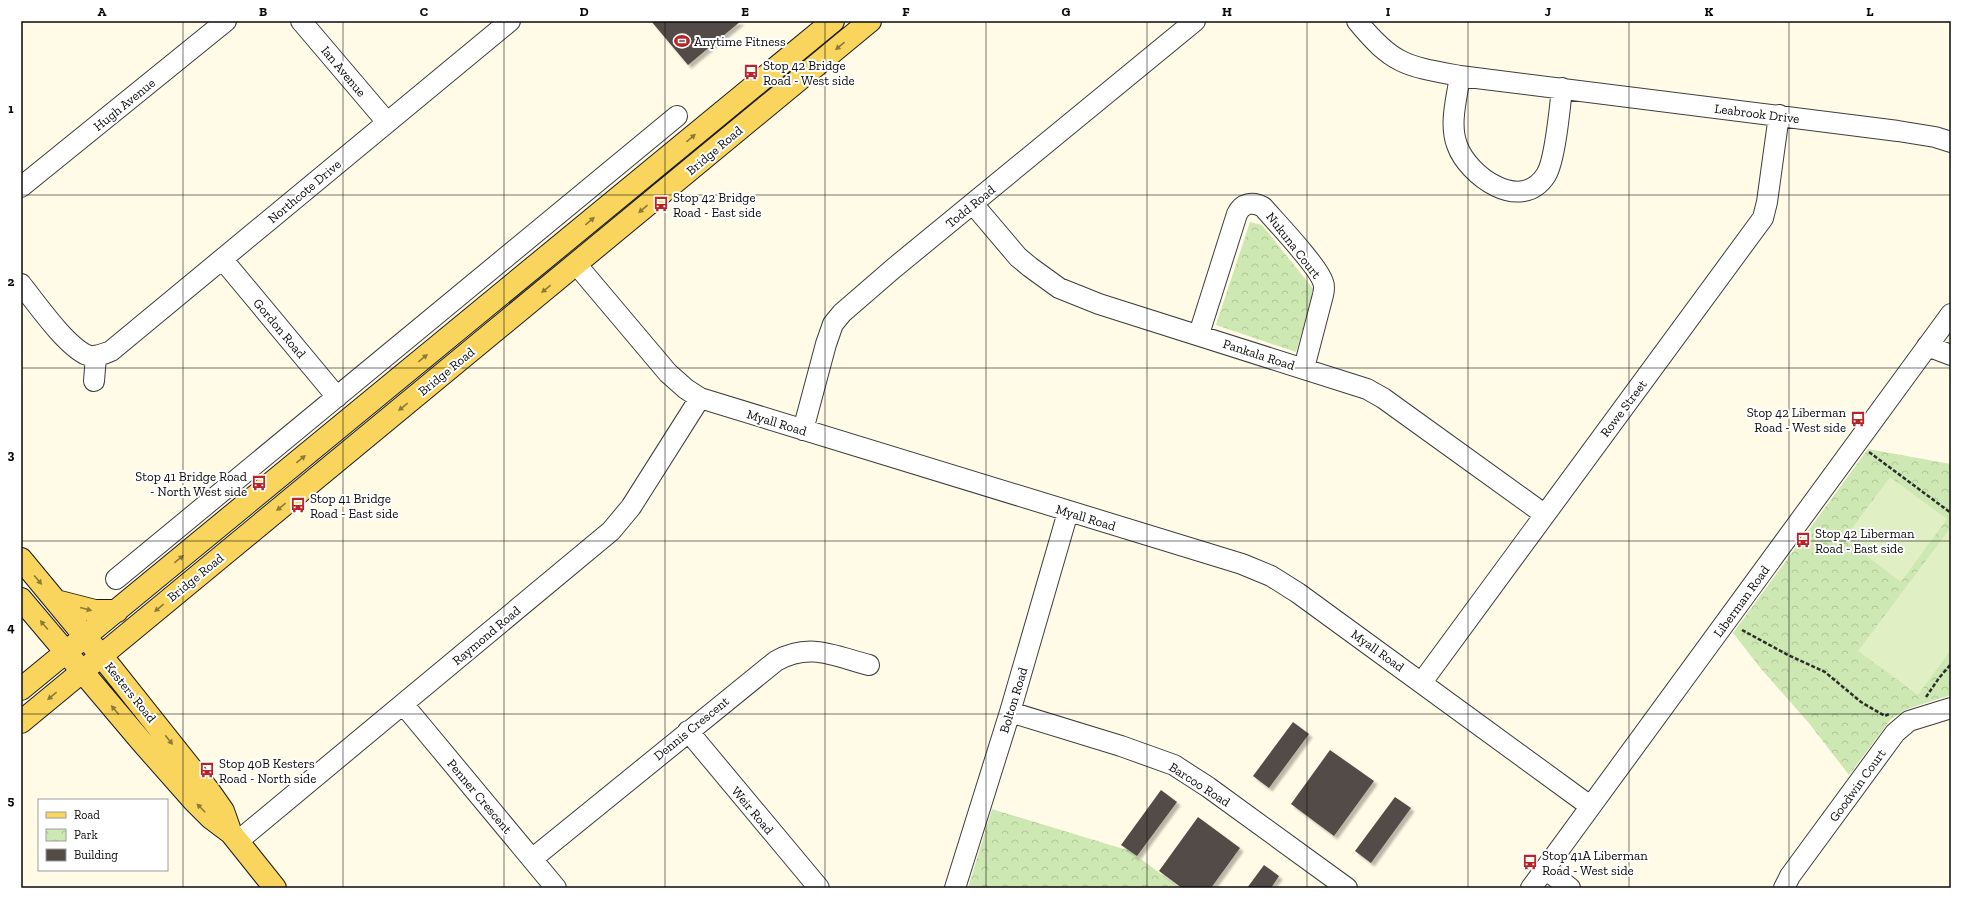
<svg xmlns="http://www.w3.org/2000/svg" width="1972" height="909" viewBox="0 0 1972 909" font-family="'Zilla Slab',serif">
	<defs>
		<pattern id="park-crowns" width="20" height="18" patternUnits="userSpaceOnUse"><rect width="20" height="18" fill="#cde8b2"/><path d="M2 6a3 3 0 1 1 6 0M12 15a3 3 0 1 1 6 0" fill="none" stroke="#afc698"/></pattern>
		<filter id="shadow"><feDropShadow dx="3.5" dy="3.5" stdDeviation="1" flood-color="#0004"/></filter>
	</defs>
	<rect width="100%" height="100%" fill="#fffbe7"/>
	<path fill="url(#park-crowns)" d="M1250 222 1262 225 1314 290 1296 352 1216 325Z
		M1868 449 1951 464V695L1907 709 1891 719 1849 775 1808 722 1762 670 1733 633Z
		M992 809 1130 851 1180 888H968Z"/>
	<path fill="#e0efc4" d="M1890 477 1947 519 1901 582 1844 539Z
		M1951 527V650L1918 695 1858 651Z"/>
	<path fill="#534b46" filter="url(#shadow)" d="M651 21H741L688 65Z
		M1293 722 1309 734 1269 788 1253 776Z
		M1330 750 1374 781 1334 836 1291 804Z
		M1161 790 1177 802 1137 856 1121 845Z
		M1395 797 1411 808 1371 863 1355 851Z
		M1198 817 1240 848 1211 888H1182L1159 871Z
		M1264 865 1279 876 1271 888H1247Z"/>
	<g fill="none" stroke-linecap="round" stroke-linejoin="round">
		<defs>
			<path id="minor" d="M301 21 386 121
				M1357 21C1393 65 1406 66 1460 76L1898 131 1935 137 1951 142
				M1460 76C1457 97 1449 124 1457 145 1468 176 1521 214 1546 175 1555 161 1560 107 1562 88
				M21 187 226 21
				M973 204 1018 257 1030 267 1059 288 1099 304 1367 389 1383 398 1544 514
				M223 260 337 397
				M576 264 668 373 686 389 700 398 1242 564 1271 576 1298 593 1590 806
				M21 284C36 303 66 346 87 355 95 358 103 354 111 351L510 21
				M1199 334 1237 214C1242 203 1253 201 1263 207 1276 222 1318 266 1323 282 1325 287 1324 290 1323 295L1304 368
				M1927 346 1951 355
				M94 381 96 356
				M803 430 826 344 833 324 842 313 894 268 1195 21
				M116 579 677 116
				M1422 682 1763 218 1767 202 1779 115
				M403 704 556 888
				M1010 712 1121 746 1174 765 1208 787 1347 888
				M688 731 819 888
				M238 841 611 531 631 507 700 398
				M532 859 776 661C810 642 834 656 869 665
				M1545 869 1570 888
				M955 888 1010 712 1068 512
				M1531 888 1951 314
				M1784 888 1790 876 1895 733 1909 721 1951 708"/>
			<path id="major" d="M21 559 112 669 209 791 223 811 229 828
				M21 599 141 741 194 801 211 818 231 833 275 888
				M56 601 95 611H117
				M21 689 833 21
				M21 722 870 21"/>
		</defs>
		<use href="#minor" stroke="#3d3d3d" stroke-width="22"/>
		<use href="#major" stroke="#1b1b1b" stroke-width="24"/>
		<path stroke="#2c2c2c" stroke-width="2.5" stroke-dasharray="4 2" stroke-linecap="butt" d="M1869 452 1951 513
			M1742 630 1788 655 1825 672 1861 702 1885 716 1889 714
			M1926 697 1939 678 1951 664"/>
		<use href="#minor" stroke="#fff" stroke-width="20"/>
		<use href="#major" stroke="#f9d55d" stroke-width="22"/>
	</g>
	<defs><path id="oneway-solid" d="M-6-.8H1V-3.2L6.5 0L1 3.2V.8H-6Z"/></defs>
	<g fill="#8d7a38">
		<use href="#oneway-solid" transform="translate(840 46) rotate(140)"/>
		<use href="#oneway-solid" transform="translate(691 138) rotate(-40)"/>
		<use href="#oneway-solid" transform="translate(643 209) rotate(140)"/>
		<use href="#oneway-solid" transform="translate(590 221) rotate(-40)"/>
		<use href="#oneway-solid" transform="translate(546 289) rotate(141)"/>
		<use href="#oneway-solid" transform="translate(423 358) rotate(-39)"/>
		<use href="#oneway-solid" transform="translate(403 407) rotate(141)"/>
		<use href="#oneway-solid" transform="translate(301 459) rotate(-39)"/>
		<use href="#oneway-solid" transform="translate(281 507) rotate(141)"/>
		<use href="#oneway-solid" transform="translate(179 559) rotate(-39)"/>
		<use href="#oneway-solid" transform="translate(38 580) rotate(50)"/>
		<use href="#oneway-solid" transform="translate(159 608) rotate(141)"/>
		<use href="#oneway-solid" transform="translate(86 609) rotate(15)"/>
		<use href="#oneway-solid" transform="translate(44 625) rotate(-130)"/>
		<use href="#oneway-solid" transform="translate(52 696) rotate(140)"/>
		<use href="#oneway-solid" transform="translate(115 710) rotate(-130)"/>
		<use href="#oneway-solid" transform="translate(169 740) rotate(51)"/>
		<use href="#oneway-solid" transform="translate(201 808) rotate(-135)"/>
	</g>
	<path fill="none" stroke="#0a0a0a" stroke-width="1" stroke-opacity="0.55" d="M183 21V888M343 21V888M504 21V888M665 21V888M825 21V888M986 21V888M1147 21V888M1307 21V888M1468 21V888M1629 21V888M1789 21V888M21 195H1951M21 368H1951M21 541H1951M21 714H1951"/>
	<defs>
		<symbol id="stadium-bare" viewBox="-9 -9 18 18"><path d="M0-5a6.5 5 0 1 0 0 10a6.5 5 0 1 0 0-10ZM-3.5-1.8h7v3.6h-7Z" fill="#b92328" stroke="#fff" stroke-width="2.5" paint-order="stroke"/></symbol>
		<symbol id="bus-bare" viewBox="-9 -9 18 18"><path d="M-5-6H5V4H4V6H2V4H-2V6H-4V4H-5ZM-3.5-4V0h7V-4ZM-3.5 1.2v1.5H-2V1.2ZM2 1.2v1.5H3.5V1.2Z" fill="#b92328" stroke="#fff" stroke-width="2.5" paint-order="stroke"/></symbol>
	</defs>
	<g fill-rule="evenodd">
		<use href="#stadium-bare" x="671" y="30" width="22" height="22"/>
		<use href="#bus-bare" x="740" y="61" width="22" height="22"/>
		<use href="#bus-bare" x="650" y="193" width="22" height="22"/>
		<use href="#bus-bare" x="1847" y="408" width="22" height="22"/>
		<use href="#bus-bare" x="248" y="472" width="22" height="22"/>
		<use href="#bus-bare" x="287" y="494" width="22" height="22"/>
		<use href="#bus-bare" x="1792" y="529" width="22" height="22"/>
		<use href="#bus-bare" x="196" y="759" width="22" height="22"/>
		<use href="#bus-bare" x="1519" y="851" width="22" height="22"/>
	</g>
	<g text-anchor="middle" stroke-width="4" stroke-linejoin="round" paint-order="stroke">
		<g font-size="13" fill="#0a0a0a" stroke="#fff" text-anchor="start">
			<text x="694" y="46">Anytime Fitness</text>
			<text x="763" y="70">Stop 42 Bridge<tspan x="763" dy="15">Road - West side</tspan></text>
			<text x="673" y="202">Stop 42 Bridge<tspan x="673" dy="15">Road - East side</tspan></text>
			<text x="1846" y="417" text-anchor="end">Stop 42 Liberman<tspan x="1846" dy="15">Road - West side</tspan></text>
			<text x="247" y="481" text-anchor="end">Stop 41 Bridge Road<tspan x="247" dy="15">- North West side</tspan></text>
			<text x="310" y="503">Stop 41 Bridge<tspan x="310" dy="15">Road - East side</tspan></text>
			<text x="1815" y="538">Stop 42 Liberman<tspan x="1815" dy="15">Road - East side</tspan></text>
			<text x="219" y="768">Stop 40B Kesters<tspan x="219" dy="15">Road - North side</tspan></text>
			<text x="1542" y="860">Stop 41A Liberman<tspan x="1542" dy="15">Road - West side</tspan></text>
		</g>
		<g font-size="13" fill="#0a0a0a" stroke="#fff">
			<text transform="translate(344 71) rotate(50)" y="5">Ian Avenue</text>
			<text transform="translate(124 104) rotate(-39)" y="5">Hugh Avenue</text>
			<text transform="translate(1757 113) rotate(7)" y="5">Leabrook Drive</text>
			<text transform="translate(714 150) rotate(-40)" y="5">Bridge Road</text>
			<text transform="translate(304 191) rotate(-40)" y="5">Northcote Drive</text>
			<text transform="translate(970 206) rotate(-39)" y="5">Todd Road</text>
			<text transform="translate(1294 245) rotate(52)" y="5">Nukuna Court</text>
			<text transform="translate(280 328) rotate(50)" y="5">Gordon Road</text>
			<text transform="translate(1259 354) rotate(18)" y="5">Pankala Road</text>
			<text transform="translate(446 371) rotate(-39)" y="5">Bridge Road</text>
			<text transform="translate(1623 408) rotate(-53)" y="5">Rowe Street</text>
			<text transform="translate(777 422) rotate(17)" y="5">Myall Road</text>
			<text transform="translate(1086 517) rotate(17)" y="5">Myall Road</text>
			<text transform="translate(195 577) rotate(-39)" y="5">Bridge Road</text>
			<text transform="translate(1741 601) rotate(-54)" y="5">Liberman Road</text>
			<text transform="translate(486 635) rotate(-40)" y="5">Raymond Road</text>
			<text transform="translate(1378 650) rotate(36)" y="5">Myall Road</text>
			<text transform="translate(131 692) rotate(51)" y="5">Kesters Road</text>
			<text transform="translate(1013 700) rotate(-73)" y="5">Bolton Road</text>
			<text transform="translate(691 728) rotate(-39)" y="5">Dennis Crescent</text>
			<text transform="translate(1200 784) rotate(33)" y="5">Barcoo Road</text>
			<text transform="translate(1857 785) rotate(-54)" y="5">Goodwin Court</text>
			<text transform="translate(480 796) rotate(50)" y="5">Penner Crescent</text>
			<text transform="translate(753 810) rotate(50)" y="5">Weir Road</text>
		</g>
	</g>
	<rect width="1972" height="909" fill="none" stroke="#ffffff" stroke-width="44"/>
	<rect x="38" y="799" width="130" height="72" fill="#ffffff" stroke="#9d9d9d"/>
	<rect x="46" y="812" width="20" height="6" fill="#f9d55d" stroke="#9d9d9d"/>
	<text x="74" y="819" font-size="12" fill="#0a0a0a">Road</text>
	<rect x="46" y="829" width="20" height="12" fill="url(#park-crowns)" stroke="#9d9d9d"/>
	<text x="74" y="839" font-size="12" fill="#0a0a0a">Park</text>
	<rect x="46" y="849" width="20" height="12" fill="#534b46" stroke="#9d9d9d"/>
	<text x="74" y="859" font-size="12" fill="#0a0a0a">Building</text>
	<rect x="22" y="22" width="1928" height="865" fill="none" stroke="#0a0a0a" stroke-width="1.5"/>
	<g font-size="13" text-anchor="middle" font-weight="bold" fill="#0a0a0a">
		<text x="102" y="16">A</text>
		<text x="263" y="16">B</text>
		<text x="424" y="16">C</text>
		<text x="584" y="16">D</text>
		<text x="745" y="16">E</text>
		<text x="906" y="16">F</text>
		<text x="1066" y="16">G</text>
		<text x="1227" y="16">H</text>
		<text x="1388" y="16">I</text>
		<text x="1548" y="16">J</text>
		<text x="1709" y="16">K</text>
		<text x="1870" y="16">L</text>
		<text x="11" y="113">1</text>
		<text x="11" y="286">2</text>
		<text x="11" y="459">3</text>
		<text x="11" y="632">4</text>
		<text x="11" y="805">5</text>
	</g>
</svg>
